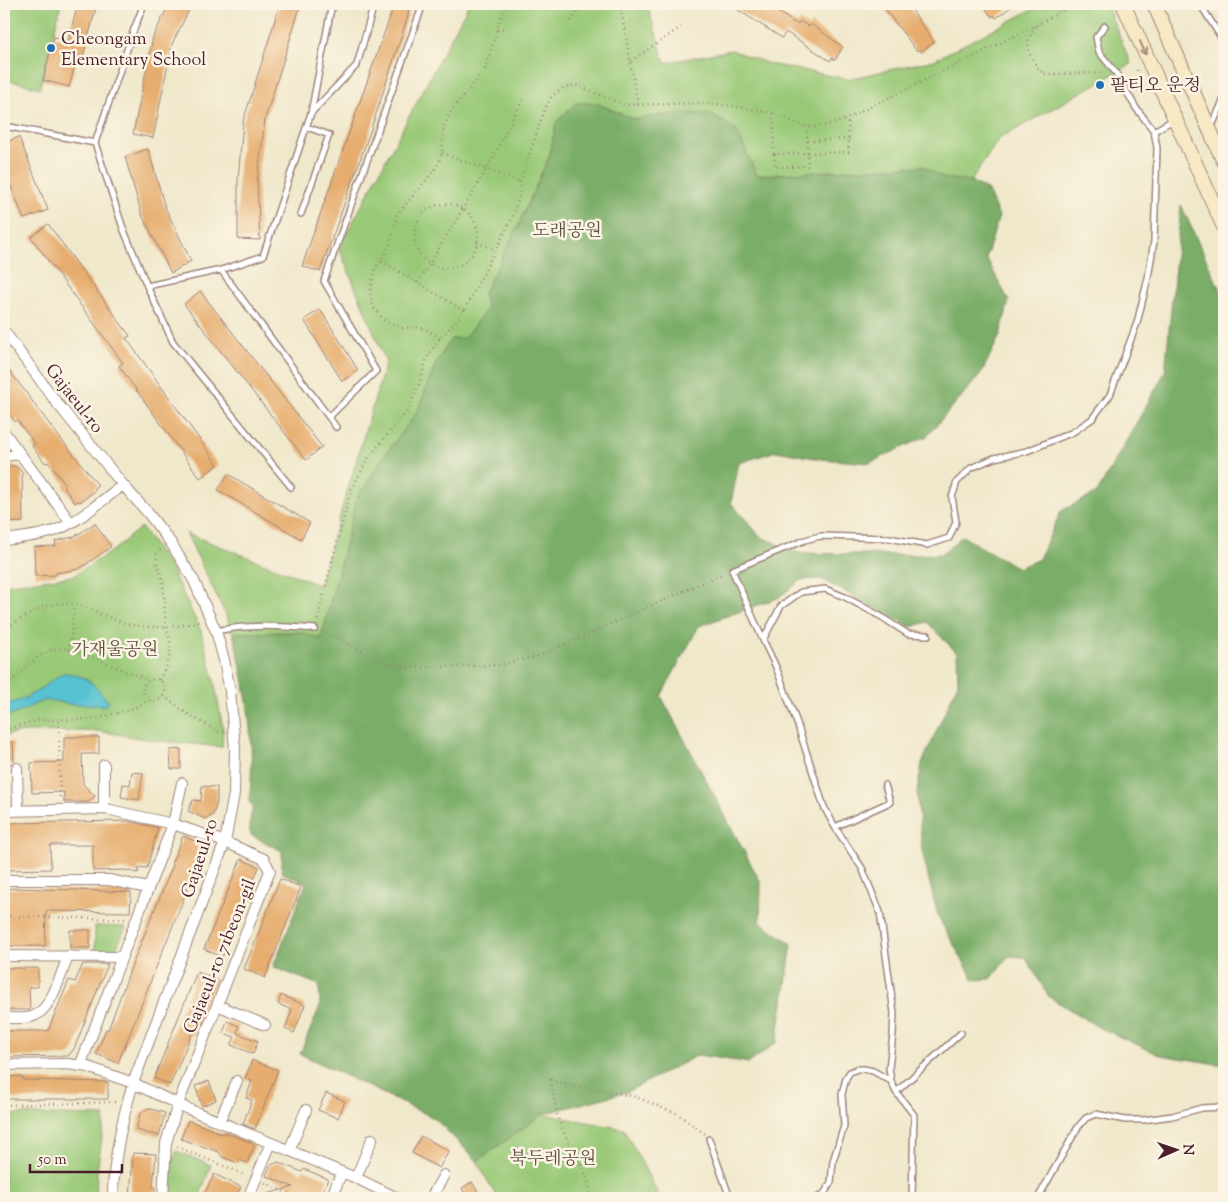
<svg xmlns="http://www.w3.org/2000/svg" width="1228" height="1202" viewBox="0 0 1228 1202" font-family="'Sorts Mill Goudy','Noto Serif KR',serif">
	<rect width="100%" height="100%" fill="#fcf5e5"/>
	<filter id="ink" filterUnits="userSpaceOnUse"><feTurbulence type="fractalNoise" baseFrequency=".02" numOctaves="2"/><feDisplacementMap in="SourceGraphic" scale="10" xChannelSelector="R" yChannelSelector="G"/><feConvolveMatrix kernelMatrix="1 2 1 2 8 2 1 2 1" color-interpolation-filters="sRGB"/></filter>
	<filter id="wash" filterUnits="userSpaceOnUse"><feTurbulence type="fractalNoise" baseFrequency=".0096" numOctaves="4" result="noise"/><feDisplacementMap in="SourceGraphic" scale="20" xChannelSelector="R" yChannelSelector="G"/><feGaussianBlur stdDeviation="1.12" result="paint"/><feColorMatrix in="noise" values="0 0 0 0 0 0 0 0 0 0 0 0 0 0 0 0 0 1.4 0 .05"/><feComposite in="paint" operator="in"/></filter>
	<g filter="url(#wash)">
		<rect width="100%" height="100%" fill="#f0e8cb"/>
		<path fill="#99c977" stroke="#727451" d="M4 4H61L40 88 4 79Z
			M469 4H647L665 63 731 50 769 64 848 79 934 60 1043 4H1106L1131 64 999 139 971 181 321 639 299 632 233 633 225 613 186 533 319 585 386 362 339 248Z
			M141 527 171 569 201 631 214 680 223 729 222 747 152 740 98 731 23 732 4 736V623L6 620 4 585 73 576 115 549Z
			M95 926 126 927 115 951 95 950Z
			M4 1114 105 1116 97 1171 96 1198H4Z
			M543 1114 624 1129 660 1198H497L477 1161Z
			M176 1151 211 1165 199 1198H171L172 1165Z"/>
		<path fill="#7aad68" stroke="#62664a" d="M576 103H596L634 119 680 113 711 114 736 130 757 175 923 166 944 178 971 181 988 191 999 216 986 258 1009 301 1000 335 981 374 927 436 869 463 821 459 776 451 739 463 731 503 761 537 798 553 920 555 942 554 962 536 1018 568 1039 559 1061 511 1097 493 1165 372 1181 205 1224 298V1065L1160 1055 1098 1027 1049 997 1025 957 1009 956 991 979 974 980 938 917 922 851 917 791 922 763 958 683 957 653 927 622 911 627 821 579 801 580 778 598 699 626 661 696 761 883 760 922 792 944 777 1042 749 1063 698 1055 627 1092 543 1114 477 1161 434 1118 300 1054 320 1006 319 985 273 967 306 883 282 873V851L251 835 249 826 253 806 249 802C256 745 247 689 233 633L300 632 321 639 357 498 381 460 417 412 436 363 451 339 464 338 487 309 483 294 518 226 550 154 556 122Z"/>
		<path fill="#57c2d2" stroke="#50707e" d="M63 673C87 674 94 685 109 702L105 706C93 703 83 705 70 704 61 703 53 699 44 701 29 704 19 717 4 715V708C11 701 21 701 29 696 42 690 50 680 63 673Z"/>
		<g id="blocks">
			<path fill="#e6ad6e" d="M78 4H97L83 57 78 55 69 87 43 80 54 37 68 41Z
				M169 4H192L172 44 153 138 133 134 153 37Z
				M280 4H301L265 119 257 181 260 240 238 239V180L243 122Z
				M392 4H409L408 16 371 129 320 272 302 266 391 14Z
				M729 4H766L793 22 798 24 800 21 809 27 811 24 843 47 835 60 832 58 830 61 786 32 782 38Z
				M881 4H902L908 11 911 9 934 42 921 52 919 49 917 51Z
				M982 4H1015L996 18 994 15 992 17Z
				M19 137 48 210 24 219 4 169V143Z
				M148 149 165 207 191 261 171 273 142 215 125 157Z
				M48 224 130 336 126 338 218 465 200 478 119 366 123 363 31 237Z
				M200 291 322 447 306 460 184 304Z
				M320 309 358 370 342 381 304 320Z
				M4 363 53 429 98 485 94 488 96 490 80 502 78 501 75 503 63 486 65 484 48 462 45 463 32 446 35 444 17 420 15 422 4 407Z
				M16 466 22 472 23 522 4 523V467Z
				M228 474 310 523 301 539 218 490Z
				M95 523 111 547 79 569 56 573V575L35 576 34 547 56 546 55 541 74 537Z
				M64 737H99V754H82L83 784 95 796 88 802H64V792L32 793 31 763 64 762Z
				M4 742H13L14 762 11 764H4Z
				M181 749V769H171L170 750Z
				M132 772 143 773 139 800 121 797 123 784 130 785Z
				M202 786 217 787V803L213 815 205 819 188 811 193 800 201 801Z
				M128 821 158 828 147 868 139 867 138 873 124 870 93 871V845H50L51 869 4 870V823Z
				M183 836 205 845 118 1063 96 1054 106 1029 108 1030 132 965 173 865 171 864Z
				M241 859 259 867 222 957 204 949Z
				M280 879 301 887 265 978 244 969Z
				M17 888 131 892 130 912 46 911 45 946H4V889Z
				M70 930H90V948H70Z
				M83 964H108L74 1049 68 1056 4 1057V1031H48L69 980 75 982Z
				M7 968H38V987H29L30 1010H5Z
				M197 972 217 980 197 1033 193 1031 170 1085 154 1078Z
				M281 995 305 1005 294 1033 285 1029 292 1010 278 1004Z
				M227 1021 239 1026 237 1033 258 1041 253 1054 231 1045 235 1037 223 1033Z
				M252 1060 278 1070 255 1129 243 1124 252 1100 246 1098 252 1081 245 1079Z
				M4 1076 23 1077V1080L108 1082V1099H4Z
				M209 1081 216 1100 202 1106 195 1086Z
				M326 1093 345 1101 338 1118 318 1110Z
				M148 1108 165 1113 159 1136 136 1130 140 1114Z
				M188 1120 222 1134 223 1132 250 1142V1143L255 1145 247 1163 239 1160 238 1163 222 1157 219 1152 181 1139Z
				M421 1136 449 1151 439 1168 412 1153Z
				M133 1153 156 1154 153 1187H155V1198H130Z
				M278 1162 302 1172 304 1169 328 1179 320 1198H264L263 1195 293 1187 266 1176 270 1166Z
				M214 1174 241 1187 235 1198H218L205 1193Z
				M472 1182 482 1198H455L464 1192 462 1188Z"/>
		</g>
	</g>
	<g filter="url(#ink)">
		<use href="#blocks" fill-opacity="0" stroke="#9d847b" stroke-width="1"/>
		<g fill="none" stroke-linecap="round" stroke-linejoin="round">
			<defs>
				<path id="service" d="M144 4 133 32 95 143 123 228 147 286 173 342 291 487
					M1200 4 1224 42
					M311 113 331 9 338 4
					M1211 128 1224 99
					M4 130 10 127 95 143
					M1154 131 1173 120
					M301 214 329 135 307 127
					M221 270 336 427
					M147 286 221 270 263 256 311 113 357 65 374 4
					M329 417 376 371 324 281 423 4
					M216 631C249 624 281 626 315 629
					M763 640 732 570 805 540 820 536 889 538 927 545 949 538 956 522 952 497 957 482 971 468 994 458 1027 451 1073 432 1092 419 1110 395 1137 323 1148 278 1154 241 1157 148 1154 131 1136 108 1116 73 1099 52 1096 37 1105 26
					M835 827 890 802 885 785
					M896 1092 961 1033
					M709 1139 730 1198
					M817 1198 824 1194 831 1182 833 1161 844 1126 842 1094 846 1078 850 1072 857 1069H864L873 1071 891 1081
					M912 1198 914 1115 896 1092 891 1081 889 1068 893 1034 894 1013 880 912 862 868 835 827 824 807 797 723 776 667 763 640 781 606 801 592 825 589 845 597 880 616 908 634 928 635
					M1038 1198 1078 1127 1086 1118 1096 1114 1125 1120H1143L1172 1116 1202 1108 1224 1107"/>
				<path id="minor" d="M4 331 57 403 123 485 148 513 171 543 194 581 216 631 224 660 230 691 235 749 234 794 225 842 133 1083C122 1121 113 1159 113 1198
					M4 432 71 523
					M4 456 20 454
					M4 540C21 538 38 536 54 531 78 523 103 499 123 485
					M17 768 18 810
					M104 809V765
					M4 811 106 809 173 824 225 842 264 859 270 871 178 1104 166 1143 163 1198
					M4 880H109L148 888
					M4 956 122 957
					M217 1005 265 1025
					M4 1018C12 1018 23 1019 31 1017 51 1012 61 974 68 956
					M4 1065 68 1064 88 1067 133 1083 186 1108 356 1178 397 1198
					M80 1066 173 824 182 783
					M219 1122 237 1081
					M289 1151 306 1110
					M356 1178 372 1139
					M248 1198 271 1143
					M331 1198 342 1172
					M431 1198 444 1175"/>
				<path id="secondary" d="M1123 4 1224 227
					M1154 4 1224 162"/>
			</defs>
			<use href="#service" stroke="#9d847b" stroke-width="8"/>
			<use href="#minor" stroke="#9d847b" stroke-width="12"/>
			<use href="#secondary" stroke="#9d847b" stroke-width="16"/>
			<path stroke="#9d847b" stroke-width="2.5" stroke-dasharray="1 4" stroke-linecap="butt" d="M620 4 638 105
				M571 21 583 4
				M1035 26C1032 32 1028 39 1028 46 1029 56 1037 68 1044 74L1105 73
				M497 30 506 28
				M631 61 681 27
				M1137 70 1139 93 1142 98
				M773 113 774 154 849 152 848 118
				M808 141 849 139
				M442 153 520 182
				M774 154 775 167 808 166 807 127
				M414 236a32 32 0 1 1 64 0a32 32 0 1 1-64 0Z
				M477 243 495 249
				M382 261 464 311
				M418 283 487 169 524 97
				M440 338 426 329 416 327 402 328 385 321 373 307 370 292 375 269 386 253 391 242 397 215 437 167 442 153 444 127 449 114 485 69 502 14 508 4
				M317 620 351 490 369 457 408 410 420 382 427 358 440 338 454 324 464 311 513 216 520 192V182L545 108 552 96 563 88 576 85 625 105 703 103 732 106 772 113 807 127 824 126 842 121 1035 26 1074 4
				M4 631C18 620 37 607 55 604 83 599 106 620 132 625 154 629 180 627 201 621
				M321 631 389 664 407 668 498 665 539 656 724 573
				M70 650 74 605
				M143 690a11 11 0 1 1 22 0a11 11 0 1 1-22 0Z
				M159 680C167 668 171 657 170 643 170 637 166 631 166 625 164 609 165 594 162 578 159 565 155 568 157 552L162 549
				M4 689C18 676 41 648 61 648 65 648 69 650 73 650L148 680
				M164 696 186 713 219 732 224 733
				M59 721 60 799
				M4 730 37 720 96 719 134 708 149 700
				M4 916 125 919
				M4 1105 118 1102
				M177 1147 246 1175
				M265 1183 298 1198
				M590 1198C591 1173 570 1149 561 1126 555 1112 554 1096 551 1080L573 1086 633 1096 676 1113 705 1134"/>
			<use href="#service" stroke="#fff" stroke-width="5"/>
			<use href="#minor" stroke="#fff" stroke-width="10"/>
			<use href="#secondary" stroke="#f7e9c3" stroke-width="14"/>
		</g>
		<defs><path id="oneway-shaft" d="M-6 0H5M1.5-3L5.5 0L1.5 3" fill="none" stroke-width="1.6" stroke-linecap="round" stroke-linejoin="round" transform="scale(1.25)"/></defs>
		<use stroke="#a08477" href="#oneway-shaft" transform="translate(1143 48) rotate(66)"/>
	</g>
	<g fill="#1f6fb2" stroke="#fcf5e5" stroke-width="2">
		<circle cx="51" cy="48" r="5"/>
		<circle cx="1100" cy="85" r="5"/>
	</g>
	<g text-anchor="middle" stroke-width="5" stroke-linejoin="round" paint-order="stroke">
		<g font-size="18" fill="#4a1f2b" stroke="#fcf5e5" text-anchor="start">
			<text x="61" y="44">Cheongam<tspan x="61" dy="21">Elementary School</tspan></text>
			<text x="1110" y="91">팥티오 운정</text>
		</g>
		<g font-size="18" fill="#625242" stroke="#fcf5e5">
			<text x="567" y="236">도래공원</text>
			<text x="115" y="655">가재울공원</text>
			<text x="553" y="1164">북두레공원</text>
		</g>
		<g font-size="18" fill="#4a1f2b" stroke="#fcf5e5">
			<text transform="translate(75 398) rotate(52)" y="6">Gajaeul-ro</text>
			<text transform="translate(199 858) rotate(-72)" y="6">Gajaeul-ro</text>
			<text transform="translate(219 956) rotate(-68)" y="6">Gajaeul-ro 71beon-gil</text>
		</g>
	</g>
	<rect width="1228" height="1202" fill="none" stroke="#fcf5e5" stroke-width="20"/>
	<g transform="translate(1176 1150) rotate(88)" stroke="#fcf5e5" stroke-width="4" paint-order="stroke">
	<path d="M0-4L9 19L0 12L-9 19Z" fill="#4a1f2b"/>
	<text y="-8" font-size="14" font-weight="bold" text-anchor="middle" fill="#4a1f2b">N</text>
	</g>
	<path d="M30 1164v8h92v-8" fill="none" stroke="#4a1f2b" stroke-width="2.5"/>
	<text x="38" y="1164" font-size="15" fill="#4a1f2b" stroke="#fcf5e5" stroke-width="4" paint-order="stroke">50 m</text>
</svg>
